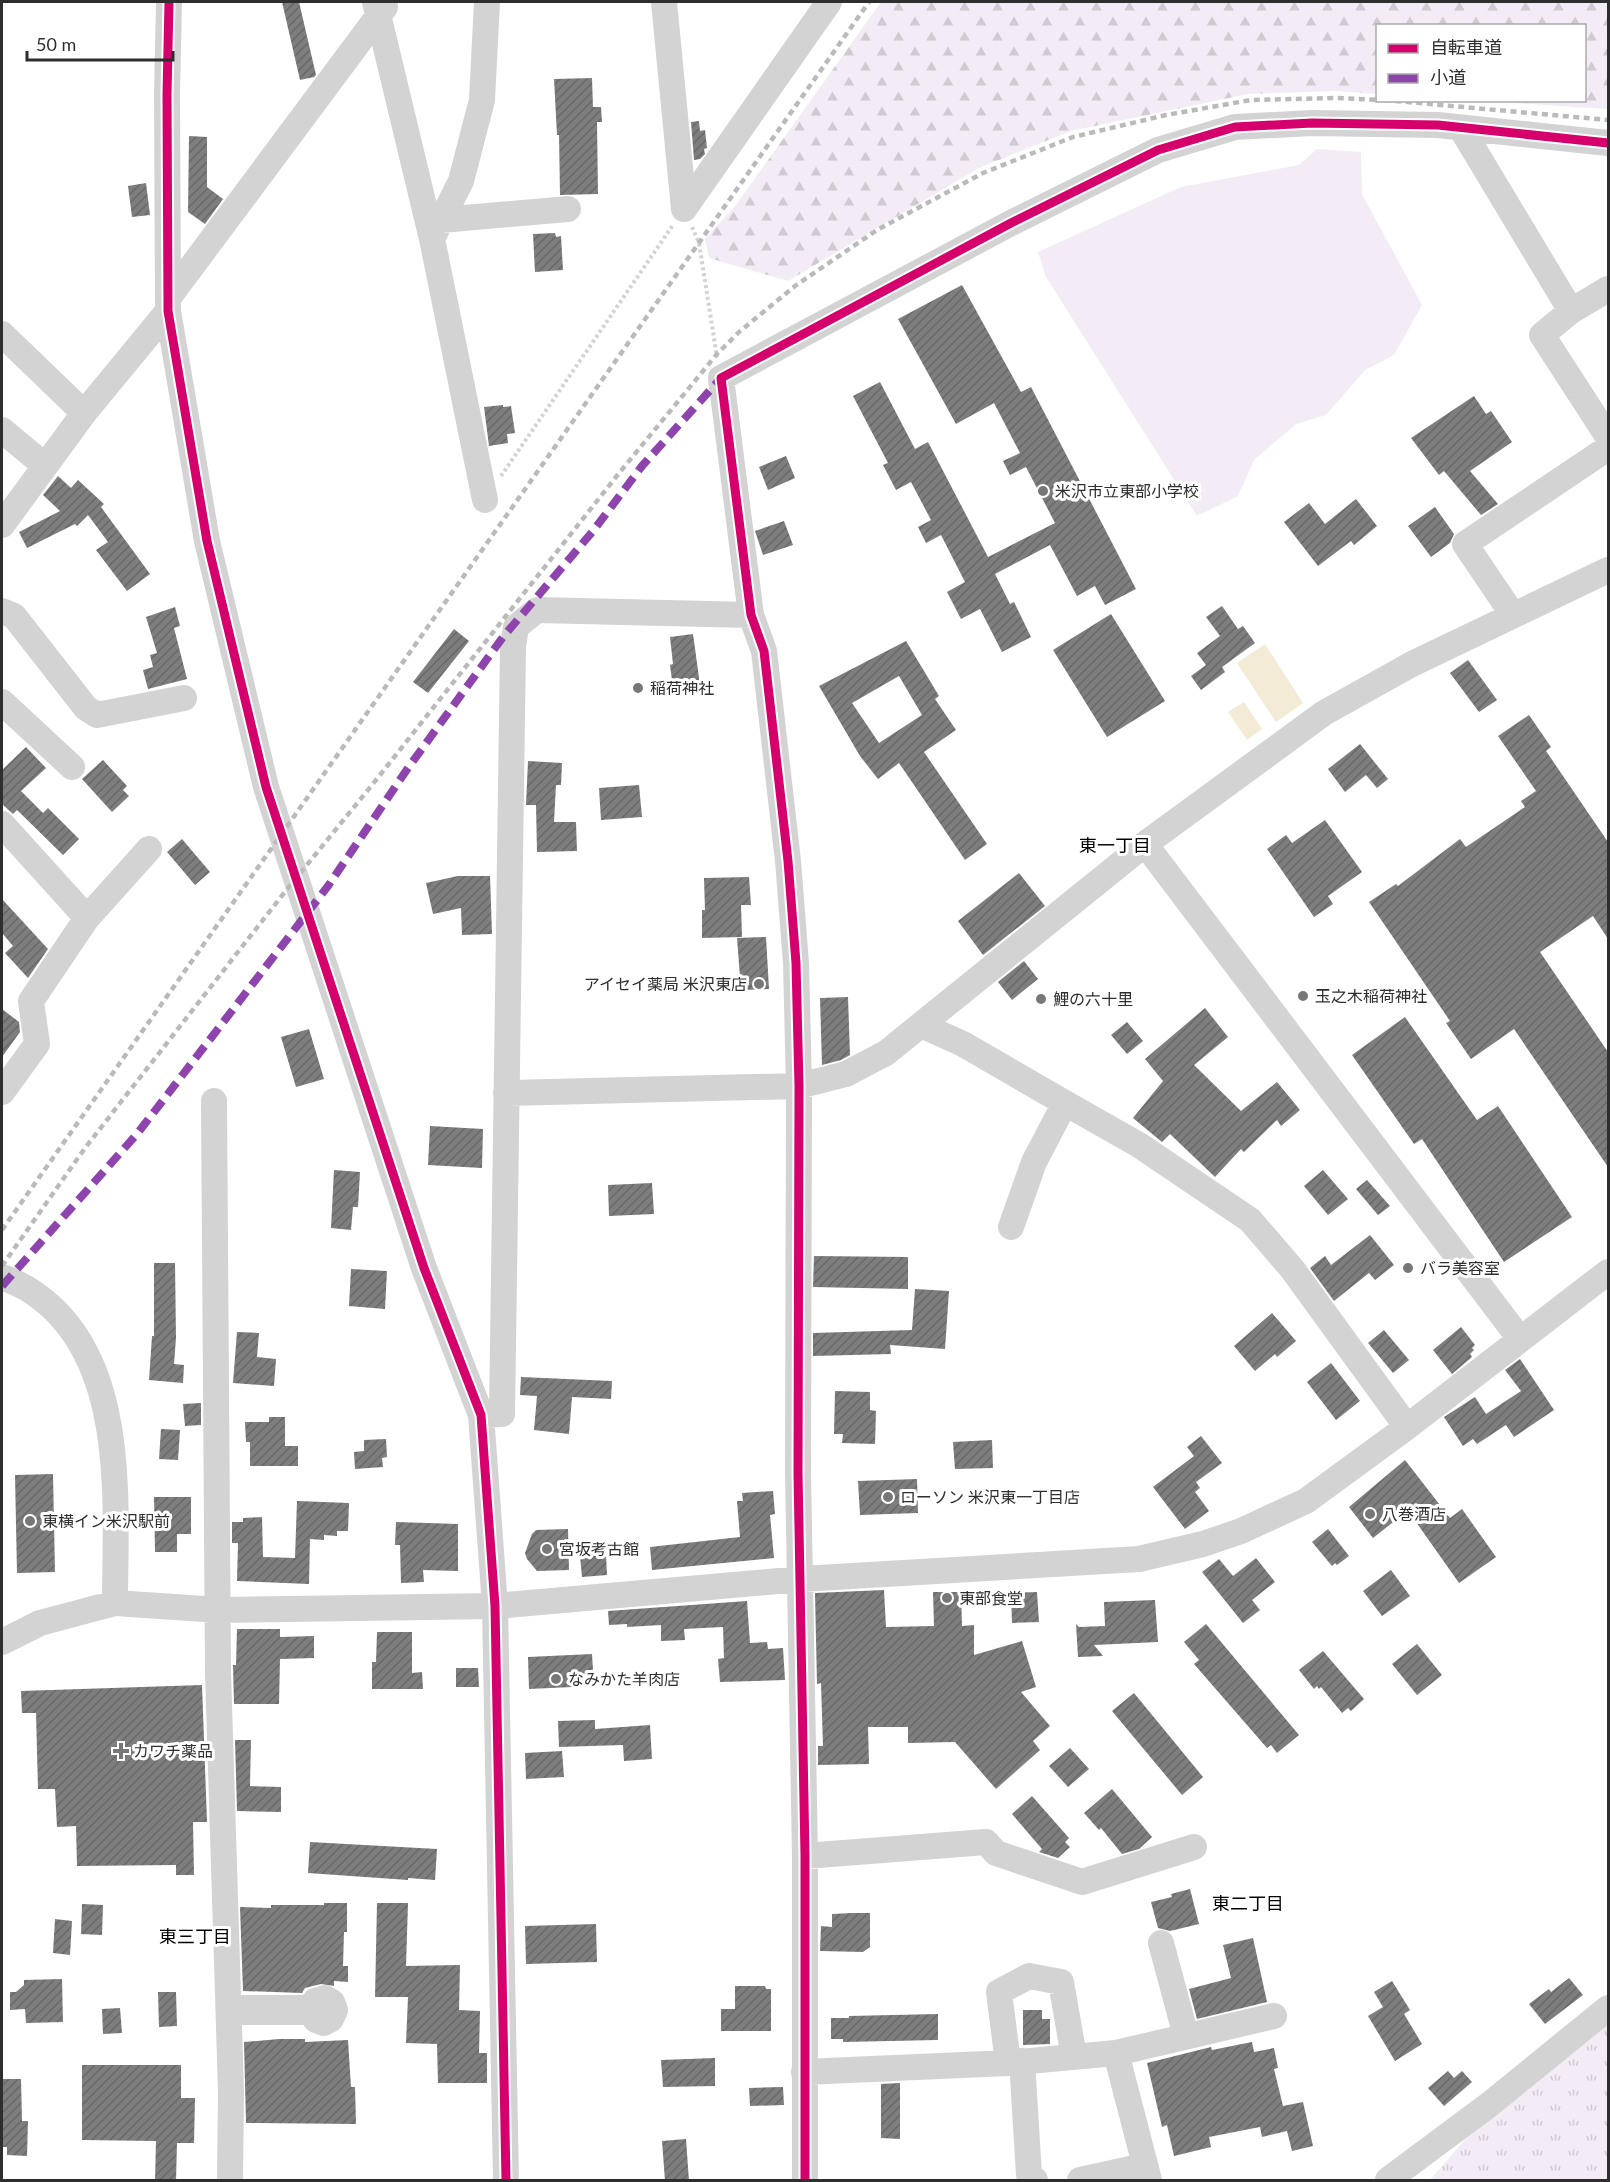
<svg xmlns="http://www.w3.org/2000/svg" width="1610" height="2182" viewBox="0 0 1610 2182" font-family="Lato,'Noto Sans JP',sans-serif">
	<defs>
		<pattern id="forest-firs" width="22" height="20" patternUnits="userSpaceOnUse" patternTransform="scale(1.5)"><rect width="22" height="20" fill="#f3ebf5"/><path d="M5 1l3.5 6h-7zM16 11l3.5 6h-7z" fill="#d1cad2"/></pattern>
		<pattern id="park-tufts" width="24" height="20" patternUnits="userSpaceOnUse" patternTransform="scale(1.5)"><rect width="24" height="20" fill="#f3ebf5"/><path d="M3 7l-1-3M5 7V3M7 7l1-3M15 17l-1-3M17 17v-4M19 17l1-3" fill="none" stroke="#d1cad2"/></pattern>
		<pattern id="building-hatch" width="6" height="6" patternUnits="userSpaceOnUse" patternTransform="scale(1.5)"><rect width="6" height="6" fill="#7e7e7e"/><path d="M-1 1l2-2M0 6l6-6M5 7l2-2" fill="none" stroke="#686868"/></pattern>
	</defs>
	<rect width="100%" height="100%" fill="#fff"/>
	<path fill="#f3ebf5" d="M1317 149 1361 152 1362 194 1422 305 1394 355 1365 370 1326 415 1296 424 1254 460 1238 496 1197 516 1046 277 1038 252 1181 187 1299 165Z"/>
	<path fill="url(#forest-firs)" d="M881 2H1608V109L1482 101 1584 100V26H1378L1377 94 1337 91 1248 94 1071 131 979 168 788 281 709 258 705 239 736 205Z"/>
	<path fill="url(#park-tufts)" d="M1608 2017V2180H1430L1492 2108Z"/>
	<path fill="#f3ebd6" d="M1265 644 1303 703 1276 722 1237 663Z
		M1244 702 1262 729 1247 740 1228 712Z"/>
	<path fill="url(#building-hatch)" fill-rule="evenodd" d="M282 2H299L316 75 314 77 300 80Z
		M592 78 593 107H601L602 122H597L598 194 560 195 559 135H557L554 79Z
		M699 121 700 131 705 130 707 148 704 149 705 154 700 159 694 160 691 122Z
		M189 136 207 137V187L223 199 205 224 188 212Z
		M146 183 150 215 132 217 128 186Z
		M555 233 556 237 561 236 563 270 535 272 533 234Z
		M962 285 1021 392 1031 387 1136 589 1105 605 1095 586 1077 596 1050 545 995 574 1010 604 1014 602 1031 637 1002 652 980 609 961 619 947 592 965 582 941 535 926 543 918 527 931 520 911 482 896 490 883 465 888 463 853 396 880 382 915 449 928 442 988 557 1055 523 1026 467 1010 475 1003 461 1020 453 994 403 956 424 898 319Z
		M1474 396 1486 414 1491 411 1512 442 1470 471 1498 504 1481 515 1444 471 1439 475 1411 438Z
		M503 405V407L511 406 515 433 507 434 508 443 489 446 484 407Z
		M786 456 795 478 768 490 759 467Z
		M58 476 71 488 78 480 104 504 101 507 150 574 127 591 96 550 108 542 88 515 77 526 75 524 27 548 19 532 60 511 43 495Z
		M1356 499 1377 526 1354 545 1351 541 1318 566 1284 522 1309 503 1325 524Z
		M1435 507 1454 534 1450 543 1431 557 1408 526Z
		M784 521 793 545 763 555 755 531Z
		M1222 606 1238 629 1243 626 1255 643 1222 667 1225 672 1201 690 1191 676 1206 665 1197 653 1220 636 1206 617Z
		M175 607 180 626 174 628 187 679 148 689 143 670 153 667 150 655 157 653 146 617Z
		M1111 614 1165 701 1107 737 1053 650Z
		M454 629 469 641 428 693 413 682Z
		M693 634 700 685 673 688 670 665 673 664 670 637Z
		M906 641 939 696 935 699 956 730 924 752 987 844 965 860 899 763 878 779 860 756 819 686ZM899 676 922 715 879 743 852 703Z
		M1468 660 1497 700 1479 712 1450 673Z
		M1529 715 1551 747 1546 751 1608 842V939L1593 916 1540 952 1608 1052V1167L1514 1029 1471 1059 1446 1023 1450 1021 1369 902 1396 884 1398 886 1460 839 1466 847 1525 807 1521 801 1536 791 1498 736Z
		M1360 744 1388 779 1377 788 1366 775 1345 792 1328 769Z
		M26 747 46 768 21 791 43 813 48 808 79 839 63 855 17 810 13 814 2 804V770Z
		M103 760 127 786 123 790 129 796 112 812 82 779Z
		M528 761 562 763 561 785H556L554 822H576L577 851 537 852 536 805H526Z
		M639 785 642 817 601 820 599 788Z
		M1325 820 1362 872 1328 896 1333 904 1314 917 1267 849 1286 835 1292 843Z
		M182 839 210 872 195 885 167 852Z
		M1019 873 1045 906 983 955 958 921Z
		M458 876H490L492 934 462 935 461 908 433 914 426 883Z
		M749 877 751 905H741L742 937 702 938V910H705L704 878Z
		M2 899 48 949 28 978 5 953 13 946 2 933Z
		M766 937 769 989 741 990 737 938Z
		M1024 961 1038 979 1012 1000 998 982Z
		M848 997 850 1055 841 1060 822 1065 820 998Z
		M1205 1008 1228 1037 1194 1065 1241 1111 1277 1082 1300 1110 1281 1126 1277 1120 1244 1152 1241 1149 1215 1177 1170 1134 1162 1142 1133 1118 1163 1081 1145 1059Z
		M2 1009 19 1022 20 1032 2 1057Z
		M1405 1017 1477 1120 1498 1106 1572 1217 1504 1262 1422 1139 1414 1144 1352 1055Z
		M1127 1022 1143 1041 1127 1054 1111 1035Z
		M309 1029 324 1079 296 1087 281 1037Z
		M430 1126 483 1129 482 1168 428 1165Z
		M334 1170 360 1172 358 1207H353L351 1230 331 1228Z
		M1323 1170 1348 1199 1328 1215 1304 1186Z
		M1367 1180 1390 1206 1378 1215 1356 1189Z
		M652 1183 654 1214 609 1216 608 1185Z
		M1370 1235 1394 1265 1375 1280 1369 1273 1334 1301 1310 1268 1325 1256 1331 1265Z
		M814 1256 908 1257V1289L813 1287Z
		M154 1263H175L176 1338 174 1364 184 1365 183 1383 149 1380 152 1336H154Z
		M351 1269 387 1271 385 1309 349 1306Z
		M915 1289 949 1291 945 1349 890 1345 891 1354 813 1356V1333L912 1330Z
		M1272 1313 1296 1341 1277 1357 1275 1354 1255 1371 1234 1346Z
		M1461 1327 1475 1345 1472 1348 1474 1350 1470 1354 1472 1357 1452 1374 1433 1350Z
		M1384 1330 1409 1360 1393 1373 1368 1343Z
		M237 1332 259 1333 257 1357 276 1359 274 1386 233 1383Z
		M1520 1359 1554 1410 1514 1437 1506 1425 1477 1444 1473 1439 1463 1446 1444 1417 1475 1397 1486 1414 1521 1391 1505 1370Z
		M1331 1363 1360 1401 1336 1420 1307 1382Z
		M521 1377 612 1381 611 1399 572 1397 569 1434 534 1430 537 1396 520 1395Z
		M835 1391 870 1392V1410L876 1411 875 1444 842 1443 843 1434H834Z
		M201 1403V1425L185 1426 183 1404Z
		M269 1417H285V1446H298V1466H250V1442H246L245 1422H269Z
		M161 1429 180 1430 178 1460 159 1459Z
		M1201 1436 1222 1463 1196 1482 1200 1488 1195 1492 1209 1511 1185 1529 1153 1487 1194 1456 1187 1447Z
		M386 1439 387 1457 382 1458 383 1467 355 1469 354 1452 364 1451V1440Z
		M992 1440 993 1468 955 1469 953 1442Z
		M1405 1460 1450 1518 1462 1509 1496 1557 1459 1583 1416 1522 1414 1523 1406 1512 1373 1538 1349 1507Z
		M53 1474 55 1572 17 1573 15 1475Z
		M917 1479 918 1513 860 1515 858 1481Z
		M773 1491 775 1514 770 1515 774 1558 652 1570 650 1547 740 1537 737 1501H743L742 1493Z
		M154 1497H191V1534H177V1552H155Z
		M297 1501 349 1503 348 1531H337V1536L324 1535V1540L310 1539 309 1584 237 1581 238 1543H232V1522H243V1518L262 1517 263 1557 295 1558Z
		M396 1522 458 1524V1571L423 1570 424 1582 401 1583 400 1545H395Z
		M568 1529 569 1570 537 1571 527 1559 525 1553 532 1534 536 1530Z
		M1328 1529 1349 1556 1337 1565 1335 1563 1332 1566 1312 1542Z
		M606 1554 607 1575 582 1577 580 1556Z
		M1256 1558 1275 1582 1252 1600 1260 1610 1243 1623 1202 1572 1219 1559 1233 1576Z
		M1391 1570 1410 1596 1382 1616 1363 1591Z
		M884 1590 886 1627 934 1626 933 1592H961L962 1626 974 1625V1655L1022 1641 1036 1687 1021 1692 1050 1726 1033 1741 1040 1750 996 1789 955 1742 908 1743V1727H868L869 1764 818 1765V1746H823L821 1683 817 1684 815 1593Z
		M1037 1592 1039 1622 1012 1623 1011 1593Z
		M1155 1600 1158 1642 1094 1645 1103 1656 1078 1657 1076 1624 1079 1627 1105 1626 1104 1602Z
		M747 1601 750 1643 767 1642 768 1649 783 1648 785 1680 720 1682 718 1659 724 1658 723 1627 684 1629 685 1640 661 1641V1625L627 1627V1624L609 1625 608 1611Z
		M1206 1624 1299 1735 1277 1753 1271 1745 1267 1748 1194 1664 1199 1660 1184 1642Z
		M237 1629H280V1637L314 1636V1658L280 1659 279 1704H234L233 1665H236Z
		M377 1632H412V1673L422 1672 423 1689H372V1662H376Z
		M1417 1644 1442 1675 1417 1695 1392 1664Z
		M1323 1651 1364 1699 1351 1711 1348 1708 1342 1713 1321 1687 1319 1689 1317 1686 1314 1689 1299 1670Z
		M592 1654 594 1686 529 1689 528 1657Z
		M456 1668H478L479 1687H456Z
		M202 1685 207 1822H193L194 1875H176V1865L77 1866 76 1826 57 1827 55 1789H38L36 1713H22L21 1691Z
		M1134 1693 1203 1777 1182 1795 1112 1711Z
		M595 1720V1729L650 1725 652 1759 624 1761 623 1745 559 1747 558 1721Z
		M235 1740H251L250 1786 281 1787V1812L237 1811Z
		M1070 1748 1089 1769 1068 1787 1049 1766Z
		M562 1751 564 1777 526 1779 525 1753Z
		M1112 1789 1152 1837 1139 1849 1122 1854 1101 1828 1099 1830 1084 1813Z
		M1032 1796 1069 1838 1065 1842 1070 1847 1058 1858 1039 1852 1042 1849 1012 1814Z
		M310 1842 437 1849 435 1880 408 1878V1880L308 1873Z
		M1190 1889 1199 1924 1170 1931 1158 1928 1151 1902 1172 1897 1171 1894Z
		M324 1903H347V1932H344L343 1966H348V1982L334 1981V1986L321 1984 305 1988 302 1993 243 1991 240 1907 271 1908V1905H324Z
		M377 1903H408L406 1966 460 1965 459 2010 480 2011 479 2053H487V2083H438L437 2044 406 2043 408 1997H375Z
		M82 1904 103 1905 102 1935 81 1934Z
		M852 1913H870V1947L863 1952 820 1951 821 1926 832 1927V1914Z
		M55 1919 72 1921 70 1955 53 1953Z
		M596 1924 597 1962 526 1964 525 1926Z
		M1253 1938 1267 2002 1197 2019 1189 1989 1231 1978 1223 1945Z
		M1569 1978 1583 1995 1545 2024 1529 2004 1549 1989 1551 1992Z
		M62 1979 63 2022 26 2023 25 2009 10 2010V1992H16L24 1985V1980Z
		M1392 1981 1410 2010 1404 2014 1422 2044 1395 2061 1368 2016 1383 2007 1374 1992Z
		M735 1986H765L766 1989H771V2031H721V2009H735Z
		M158 1992H176L177 2026 159 2027Z
		M120 2008 122 2033 103 2034 102 2009Z
		M1023 2010H1042V2019H1050V2044L1023 2045Z
		M938 2014V2040L843 2042V2039H831V2018H849V2016Z
		M279 2039H305V2042L348 2040 351 2087H355L356 2124 246 2123 244 2042Z
		M1252 2042 1254 2052 1274 2048 1278 2068 1274 2069 1283 2106 1303 2102 1313 2146 1292 2151 1287 2131 1262 2137 1260 2127 1209 2137 1211 2147 1174 2156 1167 2125 1162 2127 1147 2063 1211 2047 1212 2050Z
		M715 2058V2086L663 2087 661 2060Z
		M82 2065H181V2098H195L194 2143H177L176 2181H155L156 2141 82 2140Z
		M1448 2071 1454 2078 1462 2071 1472 2082 1444 2106 1428 2088Z
		M2 2079H21L22 2121H28L27 2156 7 2155V2147H2Z
		M900 2083V2139L881 2138V2084Z
		M783 2087 784 2105 750 2106 749 2088Z
		M686 2139 689 2181H665L662 2141Z"/>
	<g fill="none" stroke-linecap="round" stroke-linejoin="round">
		<path stroke="#d3d3d3" stroke-width="4" stroke-dasharray="3 3" stroke-linecap="butt" d="M692 227 699 243 717 357
			M501 476 673 225"/>
		<path stroke="#d3d3d3" stroke-width="26" d="M169 2 167 94 168 311 207 541 266 787 424 1268 481 1415 495 1606 506 2180
			M375 2 432 239 485 500
			M664 2 684 209
			M1461 128 1571 311 1608 289
			M684 209 829 2
			M441 220 568 209
			M432 239 461 181 482 100 487 2
			M169 297 385 7
			M1571 311 1542 335 1608 437
			M2 334 84 413
			M2 430 44 465
			M2 525 84 413 168 311
			M2 611 14 616 86 708 97 715 184 698
			M1513 615 1465 544 1608 448
			M2 702 72 767
			M2 824 87 918 31 1001 37 1044 2 1092
			M1145 844 1520 1339
			M87 918 149 849
			M921 1025 963 1044 1065 1103 1034 1162 1011 1227
			M506 1093 799 1086 846 1074 886 1053 1145 844 1324 713 1412 664 1608 570
			M214 1101 218 1672 231 2092 230 2180
			M1065 1103 1139 1145 1250 1220 1293 1270 1407 1427
			M2 1277C10 1280 19 1284 26 1288 130 1350 115 1501 115 1603
			M481 1415 502 1414 513 647 516 627 537 610 751 615
			M2 1642 40 1623 115 1603 219 1610 495 1606 801 1579 1139 1559 1203 1544 1241 1531 1306 1501 1407 1427 1608 1272
			M805 1856 986 1842 996 1853 1082 1882 1194 1847
			M1161 1943 1186 2036
			M229 2008H311L315 2001 325 1998 332 2002 335 2010 331 2019 324 2023 316 2020 311 2012H229
			M1116 2053 1149 2180
			M1022 2061 1029 2175 1035 2180
			M1008 2063 999 1992 1029 1976 1061 1982 1074 2057
			M804 2072 1008 2063 1116 2053 1274 2016
			M805 2180V1856L798 1473 799 1086 796 963 788 861 764 651 751 615 721 378 1011 223 1158 150 1235 127 1312 123 1438 125 1608 143
			M1080 2180 1144 2166
			M1388 2180 1490 2104 1608 2008"/>
		<path stroke="#bababa" stroke-width="4.5" stroke-dasharray="6 4.5" stroke-linecap="butt" d="M1385 100 1608 120
			M2 1230 869 2
			M2 1266 85 1148 284 893 372 785 620 472 717 354 739 332 795 286 877 230 983 173 1073 137 1166 115 1251 100 1337 98 1378 100"/>
		<path stroke="#8e44ad" stroke-width="8" stroke-dasharray="15 8" stroke-linecap="butt" d="M2 1286 137 1134 328 886 408 768 503 637 593 531 642 466 721 378"/>
		<defs>
			<path id="cycleway" d="M169 2 167 94 168 311 207 541 266 787 424 1268 481 1415 495 1606 506 2180
				M805 2180V1856L798 1473 799 1086 796 963 788 861 764 651 751 615 721 378 1011 223 1158 150 1235 127 1312 123 1438 125 1608 143"/>
		</defs>
		<use href="#cycleway" stroke="#fff" stroke-width="13"/>
		<use href="#cycleway" stroke="#d6006c" stroke-width="9"/>
	</g>
	<g fill="#777" stroke="#fff" stroke-width="2">
		<circle cx="1043" cy="491" r="6"/>
		<circle cx="638" cy="688" r="6"/>
		<circle cx="759" cy="984" r="6"/>
		<circle cx="1303" cy="996" r="6"/>
		<circle cx="1041" cy="999" r="6"/>
		<circle cx="1408" cy="1268" r="6"/>
		<circle cx="888" cy="1497" r="6"/>
		<circle cx="1370" cy="1514" r="6"/>
		<circle cx="30" cy="1521" r="6"/>
		<circle cx="547" cy="1549" r="6"/>
		<circle cx="947" cy="1598" r="6"/>
		<circle cx="556" cy="1679" r="6"/>
		<path d="M118 1742h6v6h6v6h-6v6h-6v-6h-6v-6h6z"/>
	</g>
	<g text-anchor="middle" stroke-width="6" stroke-linejoin="round" paint-order="stroke">
		<g font-size="16" fill="#2e2e2e" stroke="#fff" text-anchor="start">
			<text x="1055" y="497">米沢市立東部小学校</text>
			<text x="650" y="694">稲荷神社</text>
			<text x="747" y="990" text-anchor="end">アイセイ薬局 米沢東店</text>
			<text x="1315" y="1002">玉之木稲荷神社</text>
			<text x="1053" y="1005">鯉の六十里</text>
			<text x="1420" y="1274">バラ美容室</text>
			<text x="900" y="1503">ローソン 米沢東一丁目店</text>
			<text x="1382" y="1520">八巻酒店</text>
			<text x="42" y="1527">東横イン米沢駅前</text>
			<text x="559" y="1555">宮坂考古館</text>
			<text x="959" y="1604">東部食堂</text>
			<text x="568" y="1685">なみかた羊肉店</text>
			<text x="133" y="1757">カワチ薬品</text>
		</g>
		<g font-size="18" fill="#000" stroke="#fff">
			<text x="1115" y="852">東一丁目</text>
			<text x="1248" y="1910">東二丁目</text>
			<text x="195" y="1943">東三丁目</text>
		</g>
	</g>
	<rect width="1610" height="2182" fill="none" stroke="#2e2e2e" stroke-width="6"/>
	<rect x="1376" y="24" width="210" height="78" fill="#ffffff" stroke="#ababab" stroke-width="1.5"/>
	<rect x="1388" y="44" width="30" height="9" fill="#d6006c" stroke="#ababab" stroke-width="1.5"/>
	<text x="1430" y="54" font-size="18" fill="#2e2e2e">自転車道</text>
	<rect x="1388" y="74" width="30" height="9" fill="#8e44ad" stroke="#ababab" stroke-width="1.5"/>
	<text x="1430" y="84" font-size="18" fill="#2e2e2e">小道</text>
	<path d="M27 51v9h146v-9" fill="none" stroke="#2e2e2e" stroke-width="3"/>
	<text x="36" y="51" font-size="18" fill="#2e2e2e" stroke="#ffffff" stroke-width="4.5" paint-order="stroke">50 m</text>
</svg>
